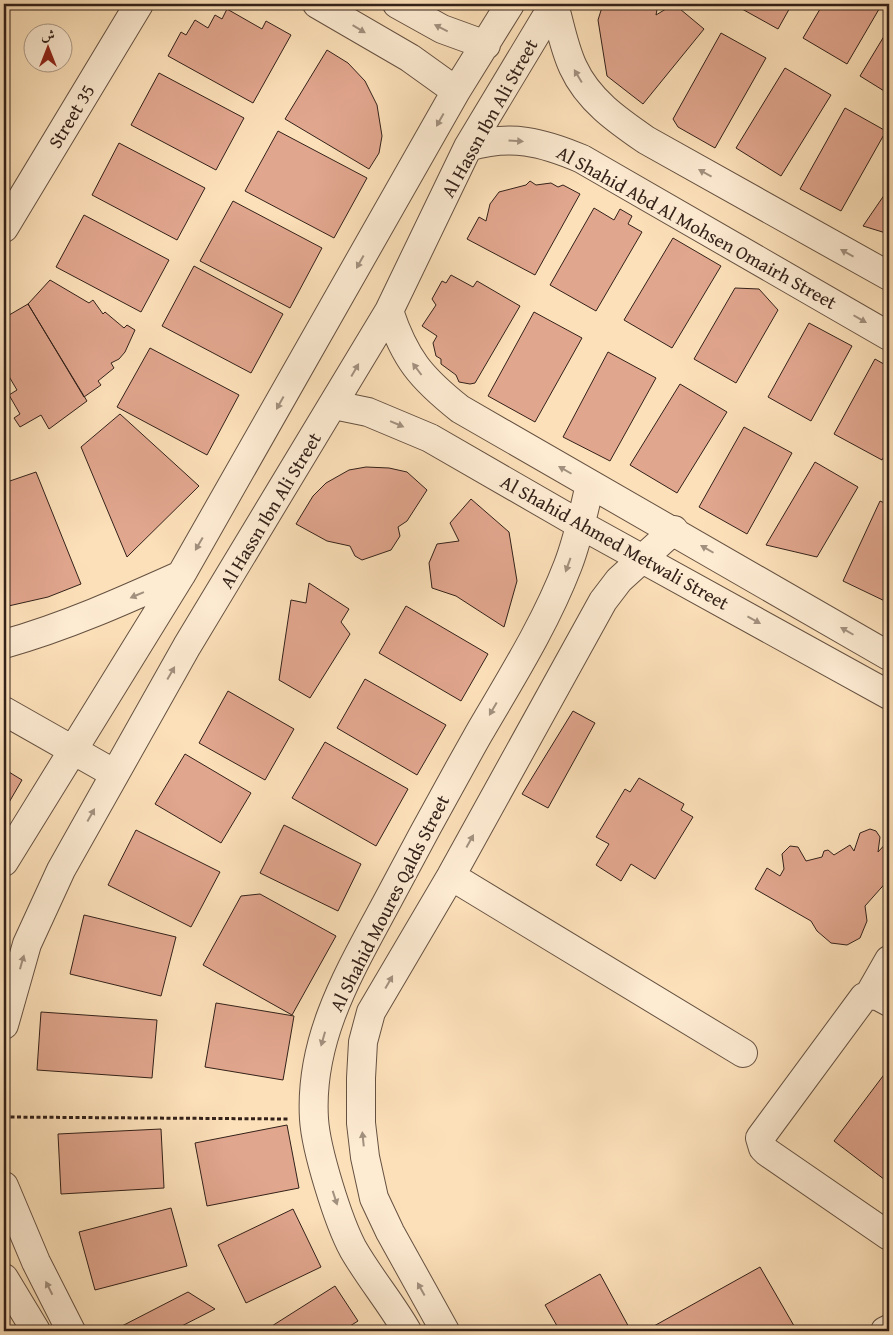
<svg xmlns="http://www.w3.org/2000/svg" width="893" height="1335" viewBox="0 0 893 1335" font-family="'Gentium Book Plus',Amiri,serif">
	<rect width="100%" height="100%" fill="#fce0b9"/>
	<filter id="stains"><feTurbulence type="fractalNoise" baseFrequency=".004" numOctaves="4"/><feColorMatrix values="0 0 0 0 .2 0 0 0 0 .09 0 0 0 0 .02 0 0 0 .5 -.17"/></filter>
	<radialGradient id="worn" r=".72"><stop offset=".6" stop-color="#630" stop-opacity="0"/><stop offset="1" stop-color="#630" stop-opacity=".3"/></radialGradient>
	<path fill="#e1a68e" stroke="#332119" d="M603 4H658L656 15 674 4 704 29 643 104 607 76 598 20Z
		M745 4H792L778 29 742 9Z
		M823 4H882L847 64 803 38Z
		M227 9 262 29 266 21 291 35 253 103 168 56 181 32 186 35 195 20 208 28 215 15 222 19Z
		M889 28V94L860 76Z
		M721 33 766 58 715 148 678 127 673 119Z
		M327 50 348 63 365 81 377 105 382 136 379 153 369 169 285 119Z
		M785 68 831 95 781 176 736 148Z
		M159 73 244 118 216 170 131 125Z
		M845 108 886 131 841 211 800 189Z
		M278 131 367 178 334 238 245 191Z
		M119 143 205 188 177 240 92 195Z
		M530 181 536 185 551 183 558 187 563 185 580 194 535 275 467 239 479 217 486 221 490 204 499 192 526 185Z
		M889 188V234L863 226Z
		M233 201 322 248 290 308 200 261Z
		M594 208 614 220 620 209 632 216 628 224 642 232 596 311 550 285Z
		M84 215 169 260 141 312 56 267Z
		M673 238 721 266 672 348 624 320Z
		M194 266 283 314 251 373 162 326Z
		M451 275 473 287 477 281 520 306 475 383 470 384 459 382 456 375 441 364V359L436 356 433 343 437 336 422 326 436 305 432 299 442 281 446 283Z
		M50 280 89 303 93 300 103 314 105 312 124 328 127 325 135 330 125 352 119 359 111 363 114 368 98 381 101 385 84 397 28 304Z
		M735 288 759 289 778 310 736 383 694 359Z
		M28 304 87 401 49 429 41 415 20 427 14 418 20 414 9 395 17 390 4 368V318Z
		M534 312 582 338 535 422 488 396Z
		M809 323 852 346 811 421 768 397Z
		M150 348 239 395 207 455 117 407Z
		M608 352 656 378 610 461 563 437Z
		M875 359 889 367V447L882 460 834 434Z
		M680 384 727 412 677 493 630 465Z
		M120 414 199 486 127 557 81 447Z
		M744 427 792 453 747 534 699 507Z
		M815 462 858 487 817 557 766 545Z
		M366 467 389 468 407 472 427 490 407 521 398 527 400 536 391 550 362 560 355 556 350 546 327 541 296 524 313 496 326 483 349 470Z
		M36 472 81 584 48 597 4 607V483Z
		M471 499 509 532 517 581 504 627 456 596 432 588 429 563 437 544 459 541 450 523Z
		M880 501 889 505V603L843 581Z
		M309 583 349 609 341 622 350 634 310 698 279 680 291 600 306 603Z
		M406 606 488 654 461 701 379 653Z
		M365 679 446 725 417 775 337 728Z
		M228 691 294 729 265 780 199 743Z
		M573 711 595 723 548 808 522 794Z
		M325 742 408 789 376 846 292 798Z
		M185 754 251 793 221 843 155 804Z
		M4 769 22 780 4 811Z
		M639 778 684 804 681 810 693 817 655 879 631 864 621 881 596 865 609 844 596 837 625 789 630 792Z
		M284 825 361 864 338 911 260 873Z
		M870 829 876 831 880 837 878 852 889 840V879L865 906 867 921 860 938 847 945 831 943 817 931 811 921 755 889 767 868 780 876 784 869 782 854 790 846 798 847 806 861 822 857 824 851 828 850 834 855 850 845 854 851 860 833Z
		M136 830 220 872 191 927 108 885Z
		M260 894 336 936 292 1015 203 965 241 896Z
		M84 915 176 937 161 996 70 974Z
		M216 1003 294 1016 283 1080 205 1067Z
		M41 1012 157 1020 152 1078 37 1070Z
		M889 1068V1183L834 1141Z
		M287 1125 299 1188 207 1206 195 1143Z
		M161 1129 164 1188 61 1194 58 1134Z
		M171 1208 187 1266 95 1290 79 1232Z
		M293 1209 321 1267 246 1303 218 1245Z
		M760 1267 797 1331H645Z
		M600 1274 631 1331H560L545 1305Z
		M335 1286 358 1321 342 1331H264Z
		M188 1292 215 1309 172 1331H122L120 1327Z"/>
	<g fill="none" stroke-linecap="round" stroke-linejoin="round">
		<defs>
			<path id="minor" d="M317 4 410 58 456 91
				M397 4 442 29 486 45
				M554 4C560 25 564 48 573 67 588 100 617 120 646 140L889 276
				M468 147C511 134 542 142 582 159L889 336
				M4 228 139 4
				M389 311C405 359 421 378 460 409L889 656
				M334 405 368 412 430 438 581 525 889 695
				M4 644C65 627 123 601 181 575
				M4 711 115 774
				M4 862 181 575 456 91 510 4
				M451 876 743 1053
				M869 995 889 960
				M889 1002 876 995 864 997 760 1138 763 1148 767 1152 889 1236
				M4 1025 27 944 61 870 187 646 389 311 468 147 554 4
				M4 1186 36 1262 71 1331
				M4 1278 36 1331
				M407 1331C391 1303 369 1277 353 1249 338 1221 316 1150 314 1119 309 1037 351 969 388 900 417 845 447 790 478 735 510 680 545 625 568 565 578 539 584 511 590 484
				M445 1331 390 1232 374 1198 365 1157 361 1123V1078L363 1042 371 1012 451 876 603 601 619 580 674 530
				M885 1331 889 1329"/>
		</defs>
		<use href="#minor" stroke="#655141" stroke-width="30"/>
		<path stroke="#332119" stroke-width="3" stroke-dasharray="4 2.5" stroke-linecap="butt" d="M4 1117 288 1119"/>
		<use href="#minor" stroke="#fdebd2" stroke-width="28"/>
	</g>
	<defs><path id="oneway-solid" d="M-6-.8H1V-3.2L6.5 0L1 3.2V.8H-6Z" transform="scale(1.25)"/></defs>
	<g fill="#a2907f">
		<use href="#oneway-solid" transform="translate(441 28) rotate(-153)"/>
		<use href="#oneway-solid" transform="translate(359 29) rotate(31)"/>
		<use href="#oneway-solid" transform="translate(578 76) rotate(-121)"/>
		<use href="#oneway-solid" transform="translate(440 120) rotate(119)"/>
		<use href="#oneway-solid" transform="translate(516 141) rotate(3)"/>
		<use href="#oneway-solid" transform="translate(705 173) rotate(-151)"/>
		<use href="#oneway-solid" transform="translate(847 253) rotate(-151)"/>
		<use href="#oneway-solid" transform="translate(360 262) rotate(119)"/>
		<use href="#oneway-solid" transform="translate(860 319) rotate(30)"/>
		<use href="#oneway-solid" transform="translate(417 369) rotate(-127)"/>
		<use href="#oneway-solid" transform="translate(355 370) rotate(-60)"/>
		<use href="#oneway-solid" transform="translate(280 403) rotate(119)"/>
		<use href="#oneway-solid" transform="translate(397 424) rotate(23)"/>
		<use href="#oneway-solid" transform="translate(565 470) rotate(-150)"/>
		<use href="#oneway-solid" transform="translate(199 544) rotate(120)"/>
		<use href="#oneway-solid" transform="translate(707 549) rotate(-150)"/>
		<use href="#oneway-solid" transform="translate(568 565) rotate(110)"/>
		<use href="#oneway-solid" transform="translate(137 595) rotate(157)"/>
		<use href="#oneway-solid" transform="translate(754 620) rotate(29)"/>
		<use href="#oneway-solid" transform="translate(847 631) rotate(-150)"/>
		<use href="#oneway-solid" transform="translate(171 673) rotate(-60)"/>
		<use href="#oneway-solid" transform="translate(493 709) rotate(120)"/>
		<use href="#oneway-solid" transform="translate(91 815) rotate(-61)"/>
		<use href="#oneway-solid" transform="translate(470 841) rotate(-61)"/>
		<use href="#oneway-solid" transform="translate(22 962) rotate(-74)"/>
		<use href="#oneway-solid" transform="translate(389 982) rotate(-60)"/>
		<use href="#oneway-solid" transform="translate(323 1039) rotate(106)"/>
		<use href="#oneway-solid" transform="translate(363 1139) rotate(-96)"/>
		<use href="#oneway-solid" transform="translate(335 1198) rotate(72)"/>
		<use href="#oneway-solid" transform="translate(49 1288) rotate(-117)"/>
		<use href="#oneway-solid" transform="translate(421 1289) rotate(-119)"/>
	</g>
	<g text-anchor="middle" stroke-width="5" stroke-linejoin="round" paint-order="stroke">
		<g font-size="19" fill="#332119" stroke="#fdebd2">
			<text transform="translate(71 116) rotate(-59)" y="7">Street 35</text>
			<text transform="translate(489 118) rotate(-61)" y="7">Al Hassn Ibn Ali Street</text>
			<text transform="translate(697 227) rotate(29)" y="7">Al Shahid Abd Al Mohsen Omairh Street</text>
			<text transform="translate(270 510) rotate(-59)" y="7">Al Hassn Ibn Ali Street</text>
			<text transform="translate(615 542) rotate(29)" y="7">Al Shahid Ahmed Metwali Street</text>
			<text transform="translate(389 903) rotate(-63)" y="7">Al Shahid Moures Qalds Street</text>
		</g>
	</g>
	<rect width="893" height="1335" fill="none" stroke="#fce0b9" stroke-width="20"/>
	<rect x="5" y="5" width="883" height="1325" fill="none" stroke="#332119" stroke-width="2.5"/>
	<rect x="10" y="10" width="873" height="1315" fill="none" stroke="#332119"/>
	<g transform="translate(48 48)"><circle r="24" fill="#fdebd2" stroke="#ac9a88"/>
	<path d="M0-4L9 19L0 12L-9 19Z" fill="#8f2418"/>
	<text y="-8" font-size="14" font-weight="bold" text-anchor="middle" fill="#332119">ش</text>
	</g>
	<rect width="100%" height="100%" filter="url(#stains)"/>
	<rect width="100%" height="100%" fill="url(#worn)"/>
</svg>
